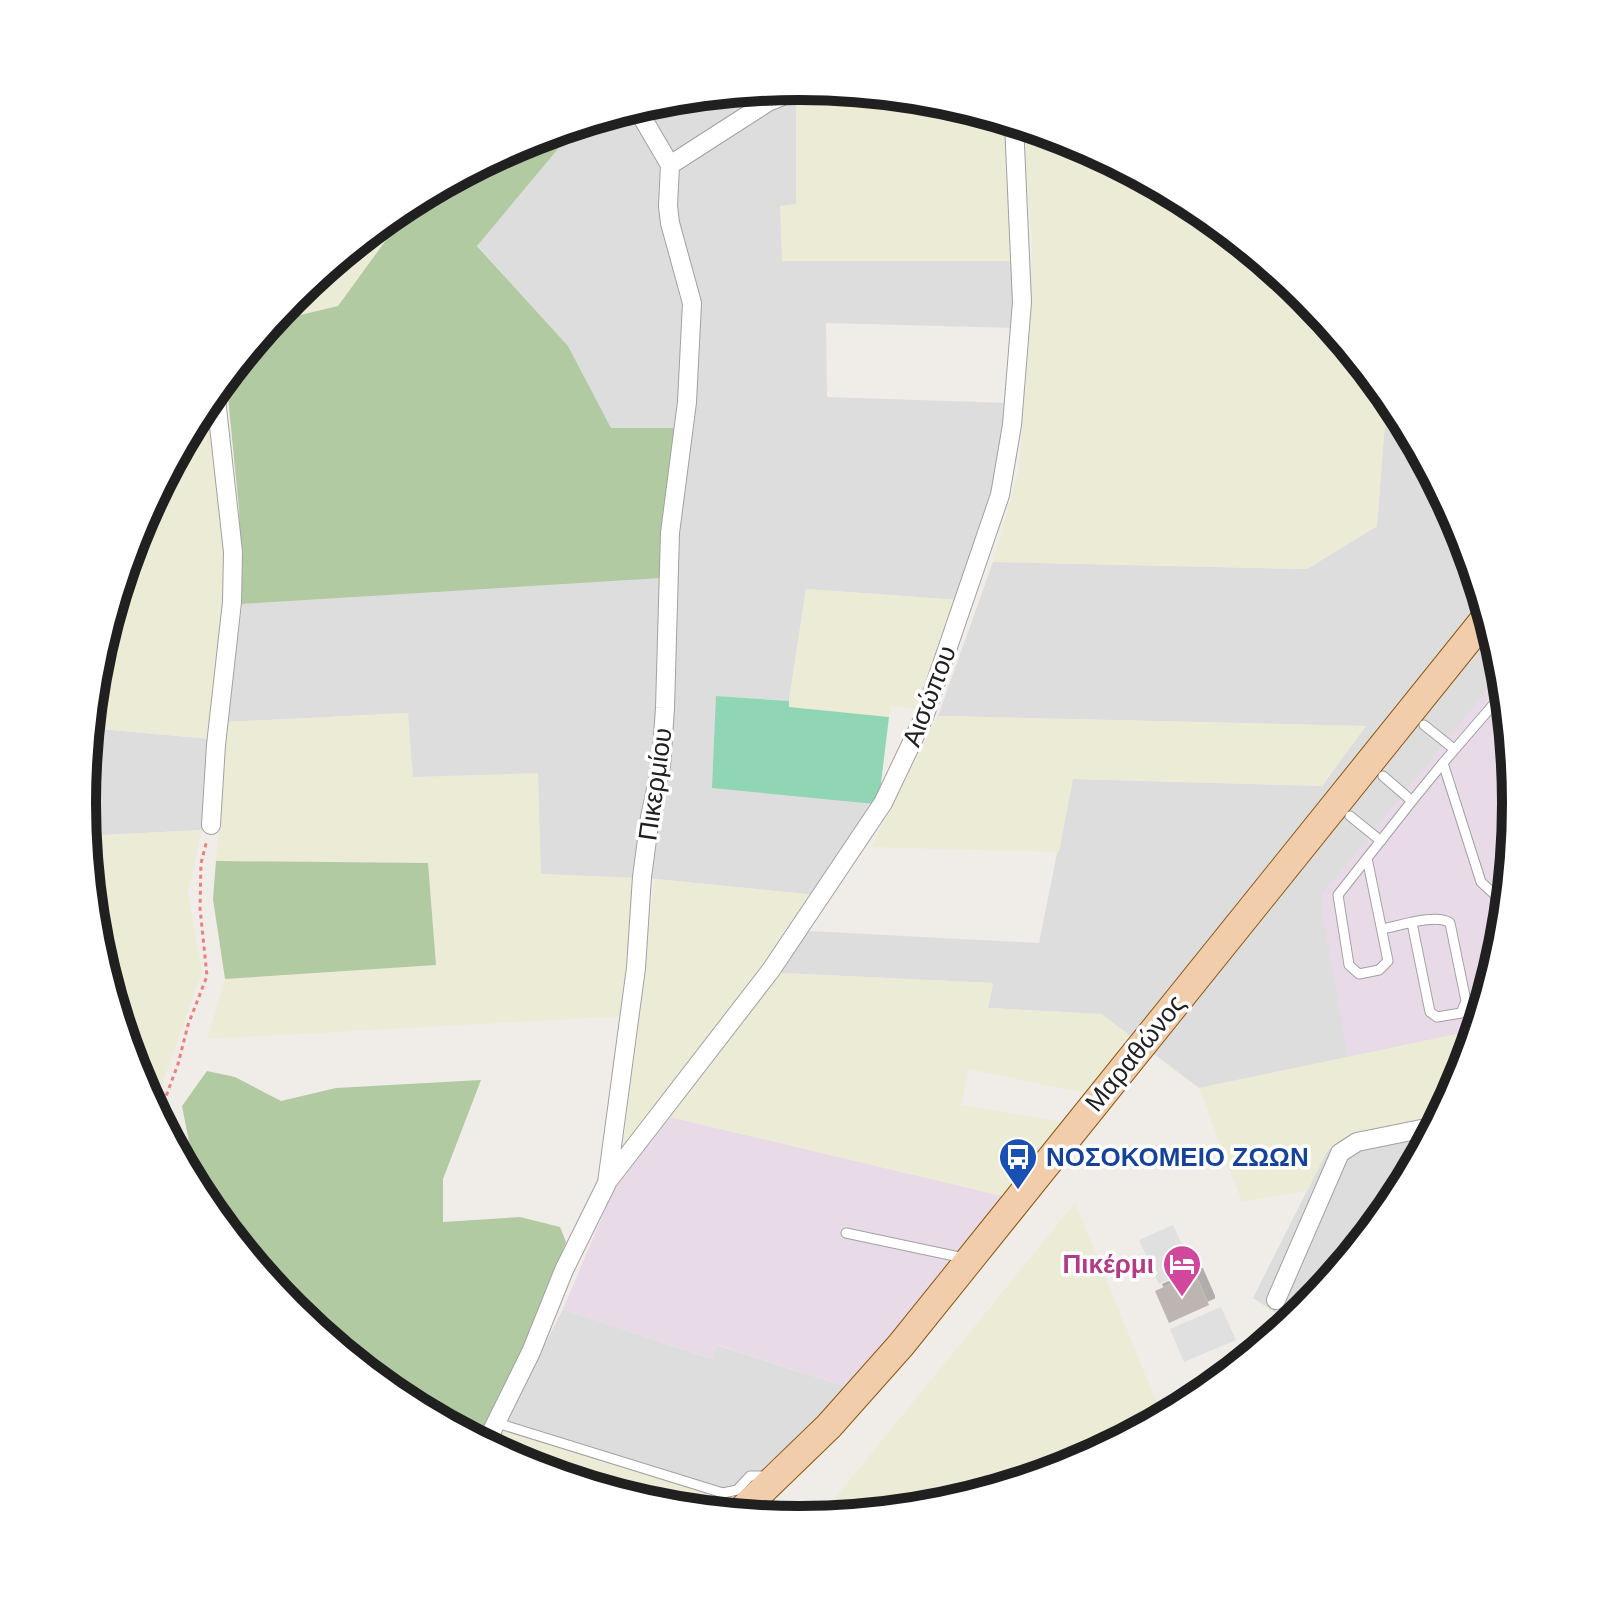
<svg xmlns="http://www.w3.org/2000/svg" width="1598" height="1607" viewBox="0 0 1598 1607" font-family="Helvetica,sans-serif">
	<defs>
		<filter id="shadow"><feDropShadow dx="7" dy="-7" stdDeviation="0" flood-color="#0004"/></filter>
	</defs>
	<rect width="100%" height="100%" fill="#f0ece8"/>
	<path fill="#deddde" d="M796 87V205L1017 261 1014 328 826 323 827 397 1010 403 999 476 959 600 806 589 789 701 716 696 875 804 816 895 655 879 541 874 412 777 407 713 227 722 242 604 662 578 611 428 568 346 477 245 578 125 660 100Z
		M1387 396 1395 406 1462 530 1502 664 1516 804 1502 944 1476 1030 1199 1088 1101 1014 988 1008 993 983 780 973 809 931 1039 943 1072 779 1322 786 1365 726 938 716 993 562 1307 569 1377 526Z
		M89 728 211 739 202 830 85 836 82 803Z
		M1440 1118 1395 1202 1306 1311 1291 1323 1253 1298 1327 1151 1343 1139Z
		M563 1309 712 1359 716 1345 854 1389 740 1500 720 1497 502 1427Z"/>
	<path fill="#e8dbe7" d="M1503 670 1516 804 1502 944 1476 1030 1348 1056 1321 905 1322 895Z
		M670 1117 1011 1198 854 1389 717 1345 712 1359 563 1309 613 1191Z"/>
	<path fill="#ecebd6" d="M835 94 888 95 939 100 1009 122 1017 261H782L780 206 796 204V96Z
		M1023 126 1074 141 1198 208 1306 297 1387 396 1377 526 1307 569 993 562 1019 470 1030 334 1032 240Z
		M416 199 338 306 271 322 292 296 401 207Z
		M211 423 227 578 211 739 89 728 96 663 137 529 192 426Z
		M806 589 959 600 940 660 917 709 891 706 889 717 788 707Z
		M408 713 413 777 538 773 541 874 635 878 625 1016 207 1039 225 979 436 965 428 863 216 861 227 722Z
		M938 716 1366 726 1322 786 1073 779 1059 852 871 847Z
		M202 830 188 892 202 972 153 1109 136 1077 96 943 85 836Z
		M655 879 816 895 765 971 623 1147Z
		M780 973 993 983 988 1008 1101 1014 1137 1041 1094 1095 969 1069 961 1105 1062 1122 1011 1198 670 1117Z
		M1476 1030 1461 1078 1440 1118 1343 1139 1327 1151 1308 1190 1242 1202 1199 1088Z
		M1075 1203 1163 1418 1073 1466 938 1507 818 1519Z
		M502 1427 720 1497 713 1512 659 1507 524 1466 492 1448Z"/>
	<path fill="#b1caa2" d="M578 125 477 246 568 346 611 428H677L662 578 242 604 239 509 226 377 271 322 338 306 416 199 525 141Z
		M216 861 428 863 436 965 225 979 213 899Z
		M207 1071 235 1077 281 1101 336 1088 481 1080 443 1179V1222L520 1217 560 1227 566 1242 514 1374 479 1442 400 1399 292 1310 209 1210 211 1193 193 1162 182 1106Z"/>
	<path fill="#90d5b4" d="M716 696 789 701V707L889 717 879 799 875 804 712 788Z"/>
	<path fill="#e0e0e0" d="M1173 1225 1193 1268 1159 1284 1139 1240Z
		M1221 1307 1236 1340 1184 1362 1170 1329Z"/>
	<path fill="#bdb5b1" filter="url(#shadow)" d="M1195 1273 1209 1305 1169 1323 1155 1291Z"/>
	<g fill="none" stroke-linecap="round" stroke-linejoin="round">
		<defs>
			<path id="service" d="M1505 691 1443 763 1481 882 1494 894 1505 914
				M1424 725 1454 749
				M1412 801 1443 763
				M1350 816 1381 841
				M1367 858 1388 961 1379 970 1359 974 1349 965 1338 895 1412 801 1383 776
				M1382 929C1399 926 1437 913 1450 923L1466 1001 1461 1013 1437 1017 1430 1012 1412 923
				M846 1233 964 1258
				M497 1423 723 1493 737 1490 750 1476H768"/>
			<path id="minor" d="M670 165 768 102 788 94 831 90
				M211 825 216 745 232 602 233 552 215 390
				M608 1181 771 970 883 803 924 717 1000 495 1012 425 1022 302 1014 123
				M1276 1300 1340 1153 1357 1142 1436 1126
				M485 1445 531 1352 564 1270 607 1183 636 968 642 877 650 817 661 766 665 708 670 533 687 402 692 303 670 223 668 206 670 165 636 107"/>
			<path id="primary" d="M738 1514 829 1426 901 1345 1488 615"/>
		</defs>
		<use href="#service" stroke="#a1a1a1" stroke-width="11"/>
		<use href="#minor" stroke="#a1a1a1" stroke-width="20"/>
		<use href="#primary" stroke="#8b5812" stroke-width="30"/>
		<path stroke="#ea807f" stroke-width="3" stroke-dasharray="4 4" stroke-linecap="butt" d="M158 1118 178 1064 188 1025 207 976 200 908 201 863 207 840"/>
		<use href="#service" stroke="#fff" stroke-width="9"/>
		<use href="#minor" stroke="#fff" stroke-width="18"/>
		<use href="#primary" stroke="#f1cdab" stroke-width="28"/>
	</g>
	<defs>
		<symbol id="bus-pin" viewBox="-11 -11 22 30"><path d="M0 17L-7.5 6A9.5 9.5 0 1 1 7.5 6Z" fill="#1a4fb4" stroke="#fff"/><path d="M-5-6H5V4H4V6H2V4H-2V6H-4V4H-5ZM-3.5-4V0h7V-4ZM-3.5 1.2v1.5H-2V1.2ZM2 1.2v1.5H3.5V1.2Z" fill="#fff"/></symbol>
		<symbol id="hotel-pin" viewBox="-11 -11 22 30"><path d="M0 17L-7.5 6A9.5 9.5 0 1 1 7.5 6Z" fill="#d1479c" stroke="#fff"/><path d="M-6-4.5h1.5V1H6V5H4.5V3h-9V5H-6ZM-4 0a1.8 1.8 0 1 1 3.6 0ZM.5 0V-2.5h3Q6-2.5 6 0Z" fill="#fff"/></symbol>
	</defs>
	<g fill-rule="evenodd">
		<use href="#bus-pin" x="996" y="1135" width="44" height="60"/>
		<use href="#hotel-pin" x="1160" y="1242" width="44" height="60"/>
	</g>
	<g text-anchor="middle" stroke-width="7" stroke-linejoin="round" paint-order="stroke">
		<g font-size="26" fill="#202020" stroke="#fff">
			<text transform="translate(929 696) rotate(-69)" y="9">Αισώπου</text>
			<text transform="translate(655 784) rotate(-82)" y="9">Πικερμίου</text>
			<text transform="translate(1135 1053) rotate(-51)" y="9">Μαραθώνος</text>
		</g>
		<g font-size="26" font-weight="bold" fill="#164399" stroke="#fff" text-anchor="start">
			<text x="1046" y="1166">ΝΟΣΟΚΟΜΕΙΟ ΖΩΩΝ</text>
		</g>
		<g font-size="26" font-weight="bold" fill="#b23c85" stroke="#fff" text-anchor="end">
			<text x="1154" y="1273">Πικέρμι</text>
		</g>
	</g>
	<path d="M0 0H1598V1607H0ZM96 803a703 703 0 1 1 1406 0a703 703 0 1 1-1406 0Z" fill="#fff" fill-rule="evenodd"/>
	<path fill="none" stroke="#202020" stroke-width="10" d="M96 803a703 703 0 1 1 1406 0a703 703 0 1 1-1406 0Z"/>
</svg>
